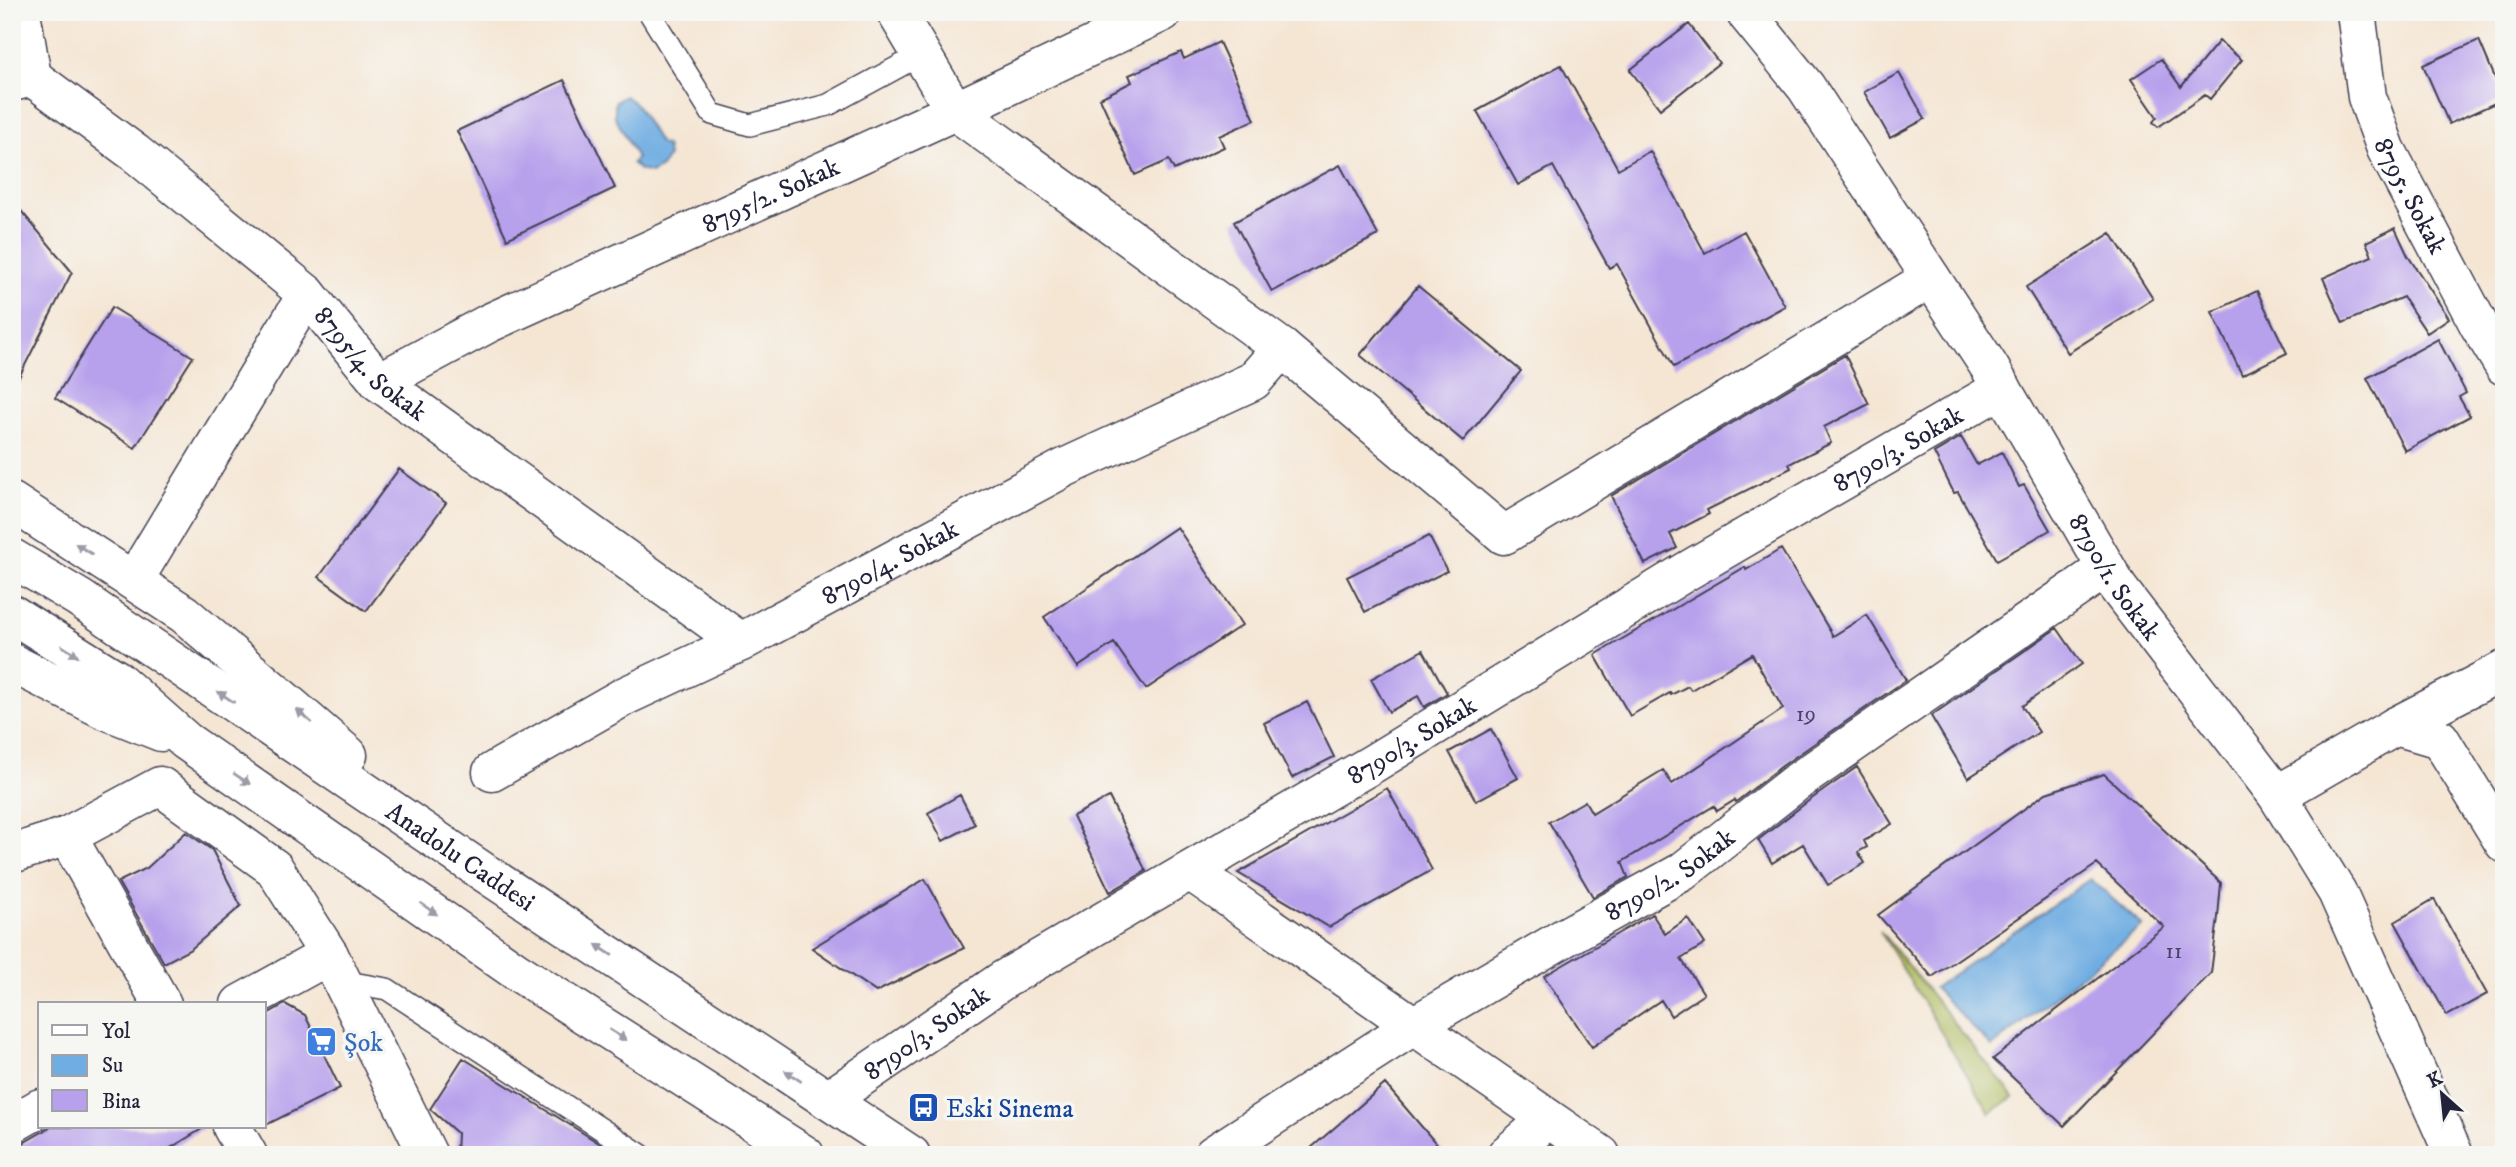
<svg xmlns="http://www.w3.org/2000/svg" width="2516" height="1167" viewBox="0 0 2516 1167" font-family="'IM FELL DW Pica',serif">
	<rect width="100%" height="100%" fill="#f6f6f2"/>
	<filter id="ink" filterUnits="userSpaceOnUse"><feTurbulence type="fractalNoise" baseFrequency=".0143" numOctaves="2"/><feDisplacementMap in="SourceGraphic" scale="14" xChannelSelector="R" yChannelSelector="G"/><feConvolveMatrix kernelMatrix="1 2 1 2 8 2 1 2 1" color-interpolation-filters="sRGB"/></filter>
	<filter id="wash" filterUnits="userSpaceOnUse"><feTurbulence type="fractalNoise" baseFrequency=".00686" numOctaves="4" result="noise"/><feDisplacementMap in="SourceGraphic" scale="28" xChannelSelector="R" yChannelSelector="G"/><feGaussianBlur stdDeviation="1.57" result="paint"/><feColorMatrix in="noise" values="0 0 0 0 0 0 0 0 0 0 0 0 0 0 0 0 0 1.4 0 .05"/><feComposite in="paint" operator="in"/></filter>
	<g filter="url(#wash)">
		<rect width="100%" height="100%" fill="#f5e6d4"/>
		<path fill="#afbc5e" stroke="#686f4c" stroke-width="2" d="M1880 931 2014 1097 1990 1113Z"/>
		<path fill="#70ade2" stroke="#49688e" stroke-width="2" d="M625 96 636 104 660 144 666 145 668 157 661 167 651 173 640 170 632 163 637 158 615 117V102Z
			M2090 879 2143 926 1992 1047 1934 988Z"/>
		<g id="blocks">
			<path fill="#b8a1ec" d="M1689 24 1719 63 1660 109 1630 70Z
				M2479 40 2504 99 2449 124 2423 65Z
				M2219 41 2242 60 2210 99 2205 95 2158 127 2153 122 2157 117 2131 79 2161 59 2181 87Z
				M1219 42 1255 120 1219 136 1224 147 1174 170 1169 160 1135 175 1100 98 1132 82 1129 75 1181 52 1184 59Z
				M1561 65 1618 169 1650 151 1705 253 1744 231 1785 306 1674 367 1617 264 1609 268 1553 166 1518 185 1477 111Z
				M1899 73 1925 119 1890 138 1864 92Z
				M564 80 615 188 507 239 457 131Z
				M1340 165 1378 235 1272 292 1234 222Z
				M12 200 72 272 12 391Z
				M2395 228 2408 256 2449 318 2427 333 2403 297 2343 323 2323 278 2372 256 2366 242Z
				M2111 233 2153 299 2068 353 2026 287Z
				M1418 286 1521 371 1463 441 1360 355Z
				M2257 291 2287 353 2242 375 2212 312Z
				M112 307 193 357 135 448 55 398Z
				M2438 339 2466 393 2459 397 2470 416 2405 451 2367 378Z
				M1845 355 1869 404 1824 427 1831 443 1789 464 1791 468 1707 510 1709 514 1670 534 1677 548 1645 564 1611 496Z
				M1961 437 1977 465 2002 452 2019 487 2024 485 2050 530 1997 560 1958 492 1954 493 1934 453Z
				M399 469 446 503 366 611 319 577Z
				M1177 527 1242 625 1146 689 1114 643 1078 667 1044 617Z
				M1429 536 1447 571 1365 612 1347 577Z
				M1781 549 1833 636 1867 615 1906 680 1782 766 1736 802 1735 800 1717 811 1714 806 1622 862 1628 877 1593 897 1549 822 1585 801 1592 813 1663 770 1672 784 1783 709 1752 654 1691 690 1688 686 1671 695 1670 693 1630 716 1595 655 1745 567 1746 570Z
				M2057 628 2082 664 2022 706 2039 732 1968 778 1931 716Z
				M1423 650 1447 693 1424 707 1418 696 1389 712 1371 679Z
				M1307 702 1334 757 1292 778 1264 723Z
				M1491 729 1518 778 1476 801 1449 752Z
				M1857 767 1892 824 1864 841 1867 847 1858 852 1865 863 1828 885 1803 844 1772 863 1758 840 1807 802Z
				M2104 774 2221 883 2218 917 2211 973 2064 1126 1993 1059 2164 927 2097 864 1932 977 1878 915 2046 793Z
				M1387 788 1432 870 1329 927 1238 873Z
				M960 795 975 824 943 841 928 813Z
				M1109 797 1146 871 1110 892 1073 816Z
				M186 832 212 850 241 906 191 949 164 963 118 882 147 868Z
				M925 879 964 948 876 992 812 948Z
				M2434 899 2487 994 2447 1016 2395 922Z
				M1652 914 1665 934 1688 918 1705 944 1681 959 1704 994 1671 1016 1661 1000 1592 1047 1544 976Z
				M285 1004 305 1015 340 1088 264 1126V1016Z
				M463 1058 602 1145 617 1155H456L457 1133 430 1109Z
				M1385 1084 1446 1155H1303Z
				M51 1127H205L159 1155H12V1146L23 1143Z"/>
		</g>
	</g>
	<g filter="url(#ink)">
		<use href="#blocks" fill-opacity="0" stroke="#423f52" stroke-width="2"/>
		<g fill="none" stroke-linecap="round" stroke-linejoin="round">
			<defs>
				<path id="lane" d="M649 12 712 114 750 125 828 105 922 54
					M341 981 387 989 641 1155"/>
				<g id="street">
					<path d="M21 12 32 77"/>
					<path d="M896 12 955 111 1282 348 1504 535 1931 278"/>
					<path id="s1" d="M1745 12 1806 87 1990 368 2118 588 2277 795 2337 892 2454 1155"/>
					<path id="s2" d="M2356 12 2367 97 2386 149 2479 325 2504 366"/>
					<path id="s3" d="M12 82 32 77 135 153 307 294 379 382 741 642"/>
					<path id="s4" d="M379 382 489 323 955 111 1163 12"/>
					<path d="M134 580 307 294"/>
					<path d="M2396 726 2504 670"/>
					<path id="s5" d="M492 772 625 696 741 642 1064 468 1253 381 1282 348"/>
					<path d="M2277 795 2396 726 2440 739 2504 843"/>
					<path d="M67 836 162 1004"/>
					<path d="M12 854 67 836 160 786 274 868 329 955 428 1155"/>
					<path d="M1190 871 1601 1155"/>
					<path d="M240 1004 329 955"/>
					<path id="s6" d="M828 1100 1003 980 1374 763 1687 571 2002 388"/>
					<path d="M12 1124 40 1108"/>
					<path d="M232 1127 248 1155"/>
					<path id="s7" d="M1213 1155 1413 1026 1567 936 1682 872 1794 784 2106 568"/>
					<path d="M1506 1155 1548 1119"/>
				</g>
				<g id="highway">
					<path d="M12 502 184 614 348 755"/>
					<path id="s8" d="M12 558 79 598 485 873 911 1155"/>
					<path d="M12 614 116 679 186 741 516 971 805 1155"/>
					<path d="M12 663 103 709 161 732"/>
				</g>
			</defs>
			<use href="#lane" stroke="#423f52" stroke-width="24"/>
			<use href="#street" stroke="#423f52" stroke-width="41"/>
			<use href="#highway" stroke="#423f52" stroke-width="41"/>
			<use href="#lane" stroke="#fff" stroke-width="21"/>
			<use href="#street" stroke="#fff" stroke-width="38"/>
			<use href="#highway" stroke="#fff" stroke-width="38"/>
		</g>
		<defs><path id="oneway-solid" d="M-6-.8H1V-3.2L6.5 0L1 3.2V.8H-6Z" transform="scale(1.75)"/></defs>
		<g fill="#9c9ca7">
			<use href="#oneway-solid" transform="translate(84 549) rotate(-148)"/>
			<use href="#oneway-solid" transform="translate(70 651) rotate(32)"/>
			<use href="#oneway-solid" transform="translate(226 697) rotate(-146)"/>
			<use href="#oneway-solid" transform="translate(304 716) rotate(-139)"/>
			<use href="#oneway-solid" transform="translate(242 779) rotate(34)"/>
			<use href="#oneway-solid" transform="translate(429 909) rotate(35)"/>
			<use href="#oneway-solid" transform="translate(604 950) rotate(-147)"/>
			<use href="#oneway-solid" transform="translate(618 1035) rotate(32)"/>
			<use href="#oneway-solid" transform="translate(793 1076) rotate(-146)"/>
		</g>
	</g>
	<defs>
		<symbol id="supermarket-square" viewBox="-11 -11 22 22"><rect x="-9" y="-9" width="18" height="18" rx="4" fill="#3f7fe0" stroke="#f6f6f2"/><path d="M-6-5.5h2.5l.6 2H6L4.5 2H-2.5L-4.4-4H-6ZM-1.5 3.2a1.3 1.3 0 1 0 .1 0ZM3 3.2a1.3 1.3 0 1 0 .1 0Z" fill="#fff"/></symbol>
		<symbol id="bus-square" viewBox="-11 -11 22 22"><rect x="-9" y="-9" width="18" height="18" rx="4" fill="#1a4fb4" stroke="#f6f6f2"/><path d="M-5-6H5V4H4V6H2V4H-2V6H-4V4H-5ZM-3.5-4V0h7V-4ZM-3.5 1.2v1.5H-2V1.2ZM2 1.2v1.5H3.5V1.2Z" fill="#fff"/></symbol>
	</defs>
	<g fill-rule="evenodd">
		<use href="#supermarket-square" x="304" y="1024" width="35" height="35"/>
		<use href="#bus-square" x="906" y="1090" width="35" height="35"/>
	</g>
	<g text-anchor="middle" stroke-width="7" stroke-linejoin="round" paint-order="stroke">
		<g font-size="23" fill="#484267">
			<text x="1806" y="721">19</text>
			<text x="2174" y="958">11</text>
		</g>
		<g font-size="26" fill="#22223b" stroke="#f6f6f2">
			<text dy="9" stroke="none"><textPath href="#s2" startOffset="194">8795. Sokak</textPath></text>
			<text dy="9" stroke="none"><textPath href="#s4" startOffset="434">8795/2. Sokak</textPath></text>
			<text dy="9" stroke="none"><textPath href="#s3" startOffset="466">8795/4. Sokak</textPath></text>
			<text dy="9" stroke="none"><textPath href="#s6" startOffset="1253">8790/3. Sokak</textPath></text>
			<text dy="9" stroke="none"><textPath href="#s5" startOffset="450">8790/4. Sokak</textPath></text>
			<text dy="9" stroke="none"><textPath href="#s1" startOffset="676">8790/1. Sokak</textPath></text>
			<text dy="9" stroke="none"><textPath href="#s6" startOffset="686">8790/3. Sokak</textPath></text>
			<text dy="9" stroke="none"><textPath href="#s8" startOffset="539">Anadolu Caddesi</textPath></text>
			<text dy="9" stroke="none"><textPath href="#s7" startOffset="536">8790/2. Sokak</textPath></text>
			<text dy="9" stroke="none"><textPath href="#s6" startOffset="119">8790/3. Sokak</textPath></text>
		</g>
		<g font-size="26" fill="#366cbe" stroke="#f6f6f2" text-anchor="start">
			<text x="344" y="1051">Şok</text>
		</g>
		<g font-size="26" fill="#164399" stroke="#f6f6f2" text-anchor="start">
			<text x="946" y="1117">Eski Sinema</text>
		</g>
	</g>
	<rect width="2516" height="1167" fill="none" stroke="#f6f6f2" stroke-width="42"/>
	<rect x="38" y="1002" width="228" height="126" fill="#f6f6f2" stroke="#a1a1a9" stroke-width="2"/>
	<rect x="52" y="1025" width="35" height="10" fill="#ffffff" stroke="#a1a1a9" stroke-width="2"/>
	<text x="102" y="1038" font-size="21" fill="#22223b">Yol</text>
	<rect x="52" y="1055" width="35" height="21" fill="#70ade2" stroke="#a1a1a9" stroke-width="2"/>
	<text x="102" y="1072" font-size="21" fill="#22223b">Su</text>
	<rect x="52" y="1090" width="35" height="21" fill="#b8a1ec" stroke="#a1a1a9" stroke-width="2"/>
	<text x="102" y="1108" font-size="21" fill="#22223b">Bina</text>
	<g transform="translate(2442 1094) rotate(333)" stroke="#f6f6f2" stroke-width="5" paint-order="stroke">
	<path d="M0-5L12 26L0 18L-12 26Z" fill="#22223b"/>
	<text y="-10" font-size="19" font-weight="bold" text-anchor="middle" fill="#22223b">K</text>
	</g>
</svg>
